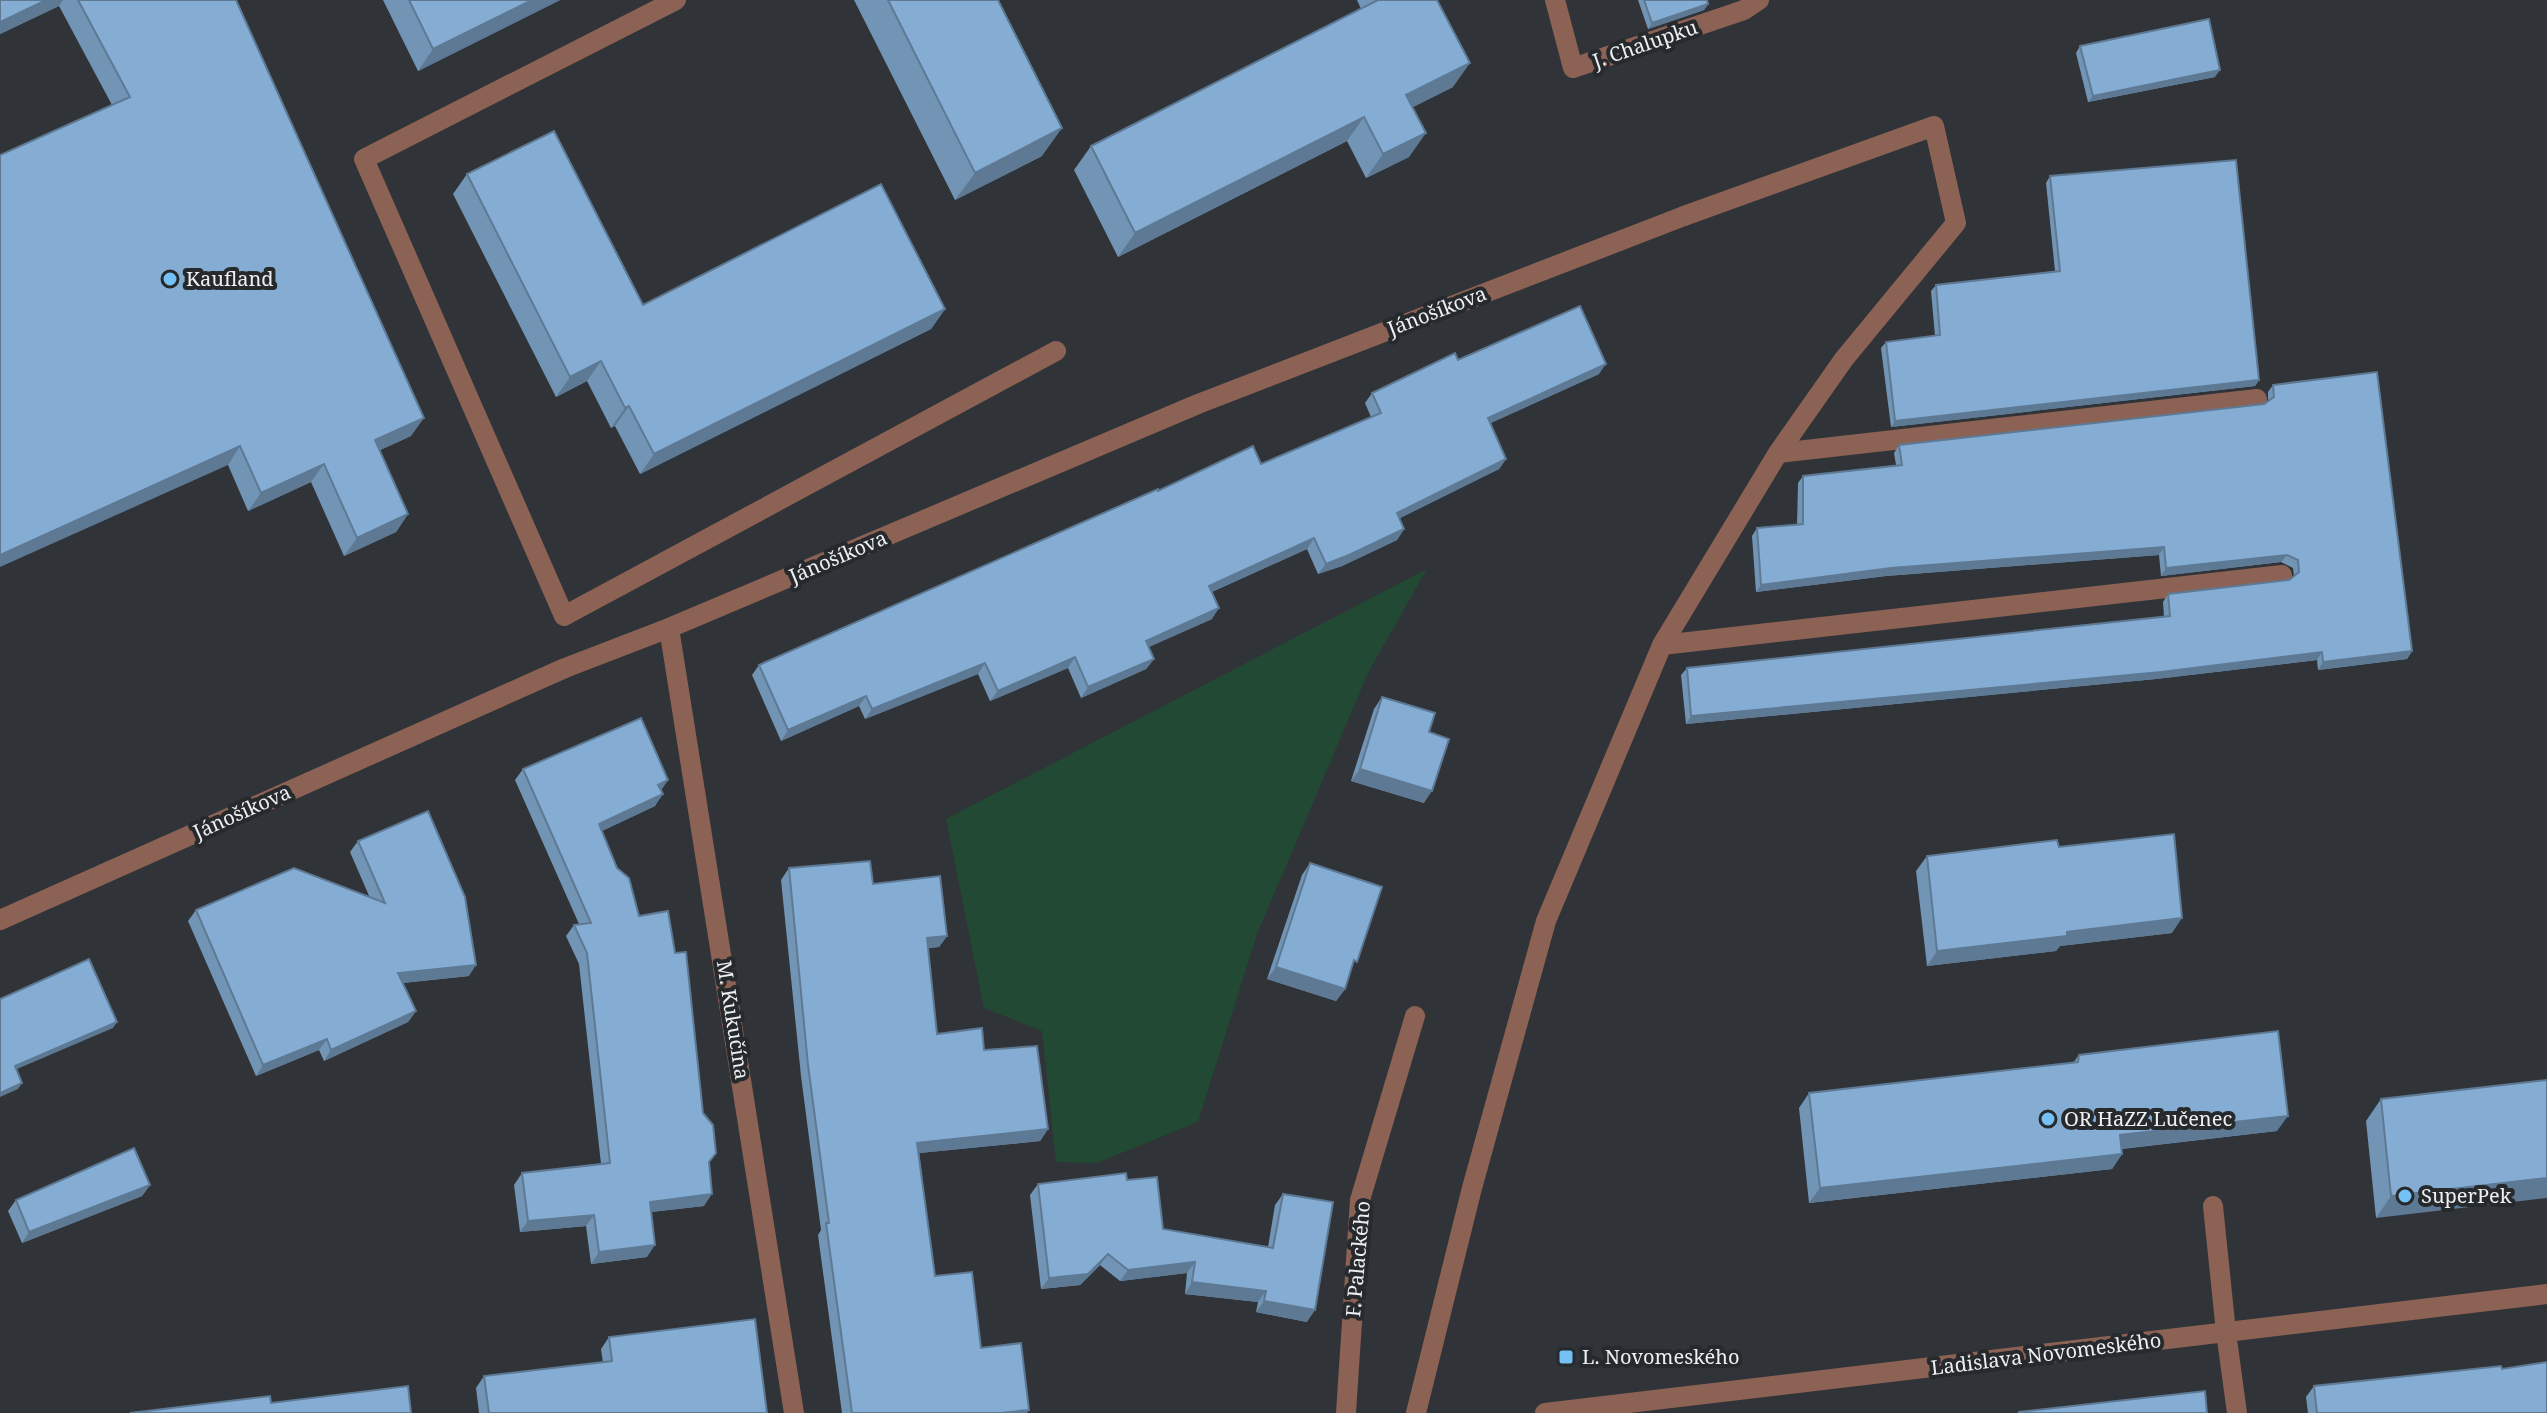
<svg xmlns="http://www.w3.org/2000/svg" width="2547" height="1413" viewBox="0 0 2547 1413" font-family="'Noto Serif',serif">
	<rect width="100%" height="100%" fill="#303337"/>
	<path fill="#224934" d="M1427 569 1369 671 1257 934 1198 1122 1097 1163 1056 1162 1042 1031 984 1008 946 819Z"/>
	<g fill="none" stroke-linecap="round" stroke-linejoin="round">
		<path stroke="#8c6255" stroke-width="20" d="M676 0 364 159 564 616 1056 351
			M1778 453 2257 399
			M1662 645 2282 575
			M2213 1206 2226 1332
			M1416 1413 1472 1188 1546 921 1662 645 1778 453 1844 359 1956 223 1934 126 1684 216"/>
		<path stroke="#8c6255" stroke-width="20" d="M1555 0 1573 68 1744 10 1759 0
			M669 628 794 1413
			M0 920 565 668 669 628 1198 404 1684 216
			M2226 1332 2237 1413
			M1346 1413 1360 1200 1415 1016
			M1545 1413 2547 1294"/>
	</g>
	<path fill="#7295b5" d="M0 0H236L411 436 380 450 408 514 396 532 344 556 311 482 248 511 228 465 112 105 59 6 0 34Z
		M383 0H560L418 71Z
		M854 0H998L1042 156 955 200Z
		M1357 0H1437L1453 87 1413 107 1409 157 1366 178 1347 141 1118 257 1074 170 1091 146 1361 9Z
		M1638 0H1707L1708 4 1704 10 1648 29Z
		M2080 46 2215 77 2088 102 2076 53Z
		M467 174 643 305 945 309 931 329 640 474 615 426 611 428 587 381 556 397 453 194Z
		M2050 176 2259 380 2255 386 1891 427 1881 348 1886 342 1935 336 1931 291 1936 285 2055 271 2046 183Z
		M1458 360 1599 374 1490 423 1506 459 1499 469 1400 518 1404 529 1397 540 1342 566 1318 574 1307 549 1212 592V619L1148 647 1154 659 1146 669 1081 698 1068 668 990 701 978 674 865 719 859 706 781 741 752 675 759 665 1158 491 1261 464 1371 417 1365 403 1372 393Z
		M2273 385 2412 651 2407 659 2318 670 2317 660 2156 679 1686 724 1681 675 1687 668 2164 617 2163 602 2168 594 2289 580 2294 576 2293 568 2281 562 2161 576 2159 555 1886 576 1756 592 1752 536 1757 528 1797 525 1798 483 1803 476 1896 465 1894 453 1899 445 2264 404 2268 401V392Z
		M1382 697 1424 803 1351 781 1374 709Z
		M523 769 668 780 660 791 655 806 602 831 617 868 639 916 716 1153 709 1163 704 1206 651 1212 647 1257 591 1264 586 1226 520 1232 514 1185 522 1173 601 1164 579 964 566 936 574 925 579 924 515 780Z
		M358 841 469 976 403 983 416 1011 408 1022 324 1061 319 1050 256 1076 188 921 196 910 370 898 350 852Z
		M2059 847 2172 933 2060 946 2056 951 1927 966 1916 871 1927 856Z
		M1310 863 1351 970 1345 989 1336 1001 1267 979 1302 875Z
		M789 868 873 884 947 936 939 947 928 948 937 1034 984 1050 1048 1129 1040 1141 919 1153 935 1276 981 1348 1027 1413H842L818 1235 821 1230 801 1076 781 880Z
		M2079 1055 2277 1131 2122 1149V1154L2112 1169 1809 1203 1799 1108 1809 1093 2073 1063Z
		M2547 1080 2376 1218 2366 1121 2381 1099Z
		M1127 1180 1163 1229 1268 1247 1275 1205 1283 1194 1307 1322 1256 1312 1258 1302 1185 1294 1187 1273 1120 1281 1100 1265 1080 1285 1041 1289 1030 1195 1038 1184Z
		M150 1185 142 1196 22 1243 8 1211 16 1200Z
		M609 1337 767 1413H479L476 1388 484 1376 603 1363 601 1349Z
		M2502 1369 2547 1413H2308L2306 1397 2314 1386Z"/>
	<path fill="#5d7994" d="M46 0H63L59 6 0 34V22Z
		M532 0H560L418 71 433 49Z
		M1708 4 1704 10 1648 29 1652 23Z
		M1470 63 1453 87 1389 119 1406 95Z
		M2220 70 2215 77 2088 102 2093 96Z
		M1364 117 1347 141 1118 257 1135 233Z
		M1062 128 1042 156 955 200 975 173Z
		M1426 133 1409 157 1366 178 1383 154Z
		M945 309 931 329 640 474 654 454Z
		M601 361 587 381 556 397 570 377Z
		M1606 364 1599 374 1480 428 1488 418Z
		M2259 380 2255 386 1891 427 1895 421Z
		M629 406 615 426 611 428 625 408Z
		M424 418 411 436 363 458 375 440Z
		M240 446 228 465 0 567V555Z
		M1506 459 1499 469 1390 523 1397 513Z
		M324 464 311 482 248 511 261 493Z
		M408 514 396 532 344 556 357 538Z
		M1404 529 1397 540 1342 566 1318 574 1326 564Z
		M1314 538 1307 549 1202 596 1209 586Z
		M2164 547 2159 555 1886 576 1756 592 1761 585 1891 568Z
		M2287 555 2281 562 2161 576 2166 568Z
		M1219 608 1212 619 1138 652 1146 641Z
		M2412 651 2407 659 2318 670 2323 662Z
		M2322 652 2317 660 2156 679 1686 724 1691 716Z
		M1075 657 1068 668 990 701 998 691Z
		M1154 659 1146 669 1081 698 1088 687Z
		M985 663 978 674 865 719 872 709Z
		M866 696 859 706 781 741 788 730Z
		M1360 769 1432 791 1424 803 1351 781Z
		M668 780 660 792 658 785Z
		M663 794 655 806 591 836 599 824Z
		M2182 918 2172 933 2060 946 2056 951 1927 966 1937 951 2067 932Z
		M947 936 939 947 919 949 927 938Z
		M476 965 469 976 391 984 398 973Z
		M1276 967 1345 989 1336 1001 1267 979Z
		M416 1011 408 1022 324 1061 331 1050Z
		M117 1022 113 1028 10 1072 15 1066Z
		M327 1039 319 1050 256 1076 263 1065Z
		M22 1083 18 1089 0 1097V1093Z
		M2288 1116 2277 1131 2110 1150 2120 1135Z
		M1048 1129 1040 1141 910 1154 917 1143Z
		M2122 1154 2112 1169 1809 1203 1820 1188Z
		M2547 1178V1198L2376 1218 2391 1196Z
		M150 1185 142 1196 22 1243 29 1232Z
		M712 1194 704 1206 642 1213 650 1202Z
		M594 1215 586 1226 520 1232 528 1221Z
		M655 1245 647 1257 591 1264 599 1252Z
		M1108 1254 1100 1265 1080 1285 1041 1289 1049 1278Z
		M1195 1262 1187 1273 1120 1281 1128 1270Z
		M1192 1282 1266 1291 1258 1302 1185 1294Z
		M1264 1301 1315 1310 1307 1322 1256 1312Z
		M1029 1410 1027 1413H1000Z"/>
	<path fill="#85add3" stroke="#5d7994" stroke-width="2" d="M0 0H46L0 22Z
		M78 0H236L424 418 375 440 408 514 357 538 324 464 261 493 240 446 0 555V155L130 97Z
		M409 0H532L433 49Z
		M888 0H998L1062 128 975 173Z
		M1378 0H1437L1470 63 1406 95 1426 133 1383 154 1364 117 1135 233 1091 146Z
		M1644 0H1707L1708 4 1652 23Z
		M2209 19 2220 70 2093 96 2080 46Z
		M554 131 643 305 881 184 945 309 654 454 629 406 625 408 601 361 570 377 467 174Z
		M2236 160 2259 380 1895 421 1886 342 1940 335 1936 285 2060 271 2050 176Z
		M1580 306 1606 364 1488 418 1506 459 1397 513 1404 529 1349 555 1326 564 1314 538 1209 586 1219 608 1146 641 1154 659 1088 687 1075 657 998 691 985 663 872 709 866 696 788 730 759 665 1158 489V491L1253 446 1261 464 1381 413 1372 393 1455 353 1458 360Z
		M2377 372 2412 651 2323 662 2322 652 2161 672 1691 716 1687 668 2170 616 2168 594 2289 580 2299 572 2298 560 2287 555 2166 568 2164 547 1891 568 1761 585 1757 528 1803 524V476L1902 465 1899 445 2264 404 2274 397 2273 385Z
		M1382 697 1435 713 1429 732 1449 739 1432 791 1360 769Z
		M641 718 668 780 658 785 663 794 599 824 617 868 629 878 639 916 668 911 675 953 686 952 703 1113 713 1125 716 1153 709 1162 712 1194 650 1202 655 1245 599 1252 594 1215 528 1221 522 1173 610 1163 587 953 574 925 591 923 523 769Z
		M428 811 465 897 476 965 398 973 416 1011 331 1050 327 1039 263 1065 196 910 294 868 385 903 358 841Z
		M2174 834 2182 918 2067 932V936L1937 951 1927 856 2057 840 2059 847Z
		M870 861 873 884 940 876 947 936 927 938 937 1034 982 1028 984 1050 1037 1046 1048 1129 917 1143 935 1276 972 1272 981 1348 1021 1343 1029 1410 1000 1413H852L826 1223H829L808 1065 789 868Z
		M1310 863 1382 887 1357 962 1354 960 1345 989 1276 967Z
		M89 959 117 1022 15 1066 22 1083 0 1093V999Z
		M2278 1031 2288 1116 2120 1135 2122 1154 1820 1188 1809 1093 2078 1062 2079 1055Z
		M2547 1080V1178L2391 1196 2381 1099Z
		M134 1148 150 1185 29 1232 16 1200Z
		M1126 1173 1127 1180 1157 1177 1163 1229 1273 1248 1283 1194 1333 1202 1315 1310 1264 1301 1266 1291 1192 1282 1195 1262 1128 1270 1108 1254 1088 1274 1049 1278 1038 1184Z
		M755 1319 767 1413H489L484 1376 612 1361 609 1337Z
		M2547 1362V1413H2317L2314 1386 2501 1366 2502 1369Z
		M408 1386 411 1413H130L270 1396 271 1403Z
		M2205 1391 2207 1413H2019V1412Z"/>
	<g fill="#73c1f5" stroke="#262a2d" stroke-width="3">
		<circle cx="170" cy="279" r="8"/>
		<circle cx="2048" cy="1119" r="8"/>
		<circle cx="2405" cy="1196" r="8"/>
		<rect x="1558" y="1349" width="16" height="16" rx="4"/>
	</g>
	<g text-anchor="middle" stroke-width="8" stroke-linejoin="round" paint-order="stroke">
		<g font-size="20" fill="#edeff2" stroke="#262a2d">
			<text transform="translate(1645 44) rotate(-19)" y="7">J. Chalupku</text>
			<text transform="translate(1437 311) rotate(-21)" y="7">Jánošíkova</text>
			<text transform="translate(838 557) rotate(-23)" y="7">Jánošíkova</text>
			<text transform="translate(242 812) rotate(-24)" y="7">Jánošíkova</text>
			<text transform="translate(733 1020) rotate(81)" y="7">M. Kukučína</text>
			<text transform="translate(1358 1259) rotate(-85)" y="7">F. Palackého</text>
			<text transform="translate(2046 1354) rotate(-7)" y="7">Ladislava Novomeského</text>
		</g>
		<g font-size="20" fill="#edeff2" stroke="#262a2d" text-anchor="start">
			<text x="186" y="286">Kaufland</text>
			<text x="2064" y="1126">OR HaZZ Lučenec</text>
			<text x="2421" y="1203">SuperPek</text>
			<text x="1582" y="1364">L. Novomeského</text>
		</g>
	</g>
</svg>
